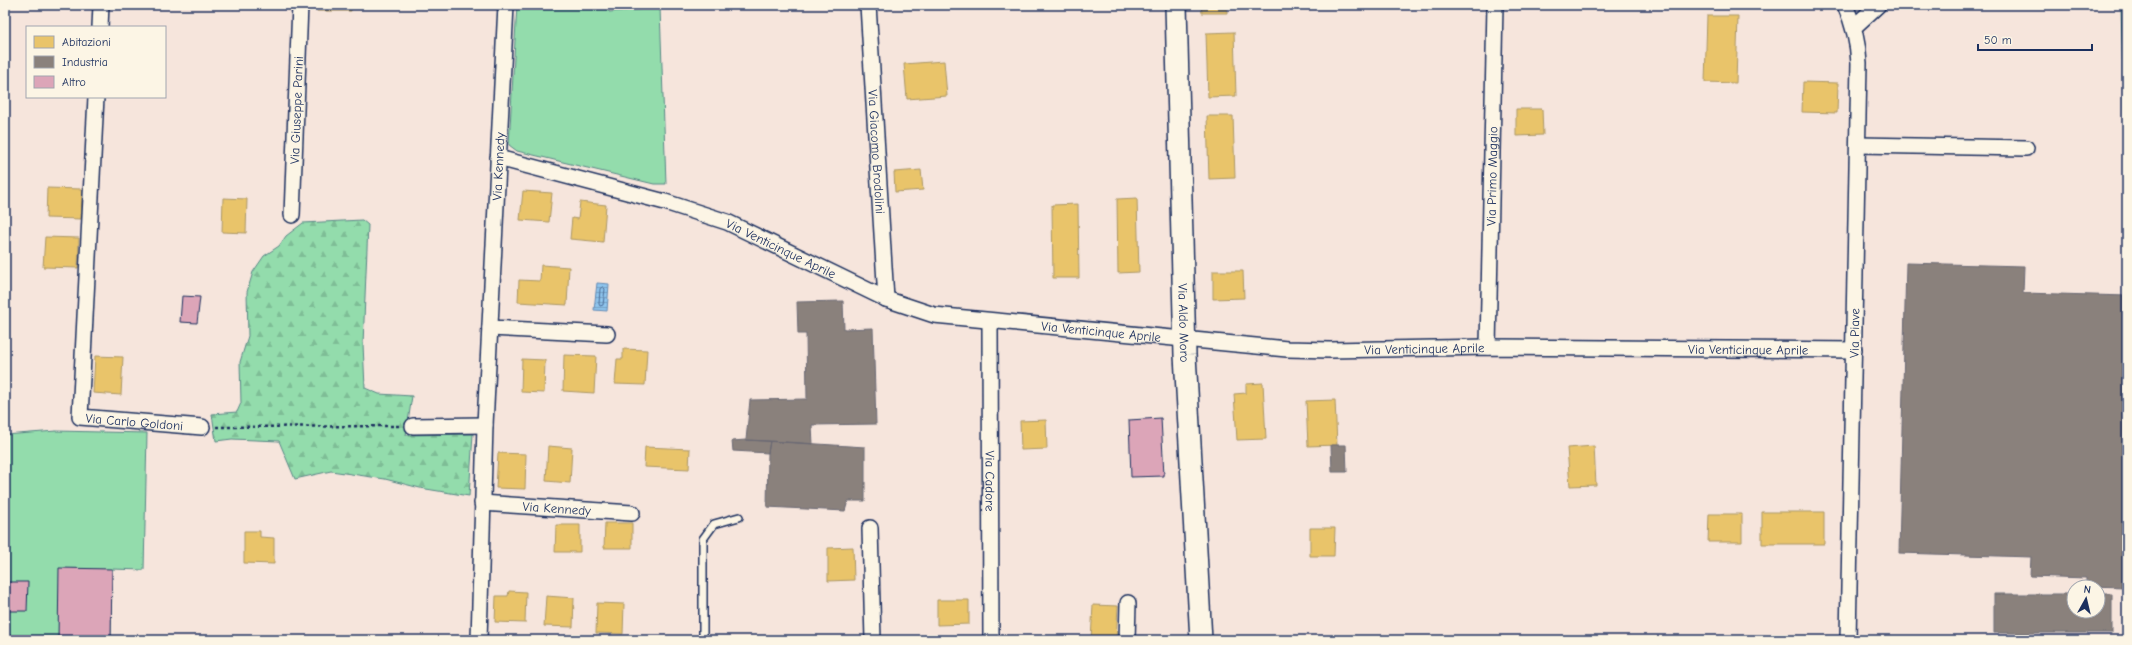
<svg xmlns="http://www.w3.org/2000/svg" width="2132" height="645" viewBox="0 0 2132 645" font-family="'Comic Neue',sans-serif">
	<defs>
		<pattern id="forest-firs" width="22" height="20" patternUnits="userSpaceOnUse"><rect width="22" height="20" fill="#93dcac"/><path d="M5 1l3.5 6h-7zM16 11l3.5 6h-7z" fill="#7ebd96"/></pattern>
		<pattern id="park-tufts" width="24" height="20" patternUnits="userSpaceOnUse"><rect width="24" height="20" fill="#93dcac"/><path d="M3 7l-1-3M5 7V3M7 7l1-3M15 17l-1-3M17 17v-4M19 17l1-3" fill="none" stroke="#7ebd96"/></pattern>
		<pattern id="water-rules" width="6" height="5" patternUnits="userSpaceOnUse"><rect width="6" height="5" fill="#8fc5ed"/><path d="M0 2.5h6" fill="none" stroke="#74a0c3"/></pattern>
	</defs>
	<rect width="100%" height="100%" fill="#f6e5dc"/>
	<filter id="ink" filterUnits="userSpaceOnUse"><feTurbulence type="fractalNoise" baseFrequency=".025" numOctaves="2"/><feDisplacementMap in="SourceGraphic" scale="8" xChannelSelector="R" yChannelSelector="G"/><feConvolveMatrix kernelMatrix="1 2 1 2 8 2 1 2 1" color-interpolation-filters="sRGB"/></filter>
	<g filter="url(#ink)">
		<path fill="#93dcac" stroke="#578685" d="M517 5H608L609 12 660 8 666 184H654L517 151 509 145Z
			M56 431 147 433 144 570 112 569 111 640H5V435Z"/>
		<path fill="url(#forest-firs)" stroke="#578685" d="M2121 5H2127V232Z
			M362 220 368 225 363 344 365 388 379 394 412 396 406 435 473 434 469 496 420 488 385 479 331 471 295 479 279 441 232 439 216 441 212 414 237 412 241 403 240 362 248 336 247 292 253 272 264 256 279 246 286 236 303 223Z"/>
		<path fill="url(#park-tufts)" stroke="#578685" d="M2127 16V228H2124Z"/>
		<path fill="url(#water-rules)" stroke="#6189b4" d="M597 283 609 284 607 311 594 310Z"/>
		<path fill="#e9c46a" stroke="#ab9766" d="M317 5H351V11H317Z
			M1201 5H1227V13H1202Z
			M1707 16H1738L1736 83 1705 82Z
			M1234 32 1236 96 1208 97 1206 33Z
			M944 61 947 96 907 99 904 64Z
			M1803 82 1838 83 1837 113 1802 112Z
			M1516 109H1542L1543 135 1516 136Z
			M1207 116H1233L1235 178 1209 179Z
			M921 170 923 190 895 192 894 172Z
			M47 188 82 189 81 219 46 218Z
			M523 191 552 193 549 222 520 220Z
			M223 198 247 199 246 233 222 232Z
			M1137 198 1139 272 1118 273 1117 199Z
			M580 202 606 205 603 242 570 239 572 218 578 219Z
			M1078 204 1079 278H1053L1052 205Z
			M45 237 79 238 78 268 43 267Z
			M541 265 569 267 567 305 518 302 519 280 540 281Z
			M1213 271H1243L1244 298 1213 299Z
			M623 349 647 350 645 385 615 384 617 359H623Z
			M564 355 596 356 594 393 563 391Z
			M95 356 123 357 121 395 93 393Z
			M522 359 545 360 544 393 521 392Z
			M1263 383 1266 439 1237 440 1234 394 1246 393V384Z
			M1335 400 1337 445 1308 446 1306 401Z
			M1046 420 1047 449 1021 450 1020 421Z
			M548 446 572 448 570 483 546 481Z
			M1594 446 1596 485 1570 486 1567 448Z
			M645 447 690 449 689 469 644 467Z
			M498 453 526 454 525 489 496 488Z
			M1762 512H1824V544H1762Z
			M1709 514H1742V542H1708Z
			M605 523H632V548H604Z
			M556 525H580V552H555Z
			M1310 528H1335L1334 556H1310Z
			M244 531H260V537L274 538V564L244 563Z
			M853 547 854 580 828 581V548Z
			M509 591 526 592 525 623 495 622 496 596H508Z
			M546 596 574 598 573 627 544 626Z
			M937 600H969V624L937 625Z
			M597 603 624 604 623 634 596 633Z
			M1093 605 1118 606 1116 640H1091Z
			M1138 636 1166 637V640H1138Z"/>
		<path fill="#8a817c" stroke="#696873" d="M1906 263 2024 266 2023 293 2127 296V587L2086 586V578L2030 576 2031 557 1899 553Z
			M843 301 844 329 873 328 876 424 812 425 813 444 746 440 750 400 807 399 806 334H798L797 302Z
			M746 440 770 441 768 453 733 451 732 441Z
			M770 441 865 447V501H848L845 511 767 507 768 453Z
			M1331 445H1346L1347 472H1332Z
			M1994 594H2074V611H2098V594H2112V633H1994Z"/>
		<g fill="none" stroke-linecap="round" stroke-linejoin="round">
			<path stroke="#496b97" stroke-width="1" d="M603 287 605 289 603 305 600 306 599 304 600 289Z"/>
		</g>
		<path fill="#dca5b8" stroke="#1b2f5e" d="M182 296 200 297 197 323 180 322Z
			M1161 418 1164 476 1131 477 1129 420Z
			M59 568 112 569 111 640H58Z
			M5 582H28L27 611H5Z"/>
		<g fill="none" stroke-linecap="round" stroke-linejoin="round">
			<defs>
				<path id="service" d="M703 640V539L714 524 739 517"/>
				<g id="minor">
					<path id="s1" d="M868 5 886 299"/>
					<path d="M1845 5C1854 25 1858 41 1859 63L1848 640"/>
					<path d="M100 27 101 5"/>
					<path d="M1854 27 1878 5"/>
					<path id="s2" d="M96 97 80 417 202 427"/>
					<path d="M1858 145 2026 148"/>
					<path id="s3" d="M498 158 665 202 727 222 886 299 934 315 1287 349 1330 350 1488 347 1854 350"/>
					<path id="s4" d="M292 215 300 5"/>
					<path id="s5" d="M990 322 991 640"/>
					<path d="M490 328 607 334"/>
					<path id="s6" d="M1488 347 1495 5"/>
					<path d="M413 426 485 425"/>
					<path id="s7" d="M482 503 632 513"/>
					<path d="M870 528 873 640"/>
					<path id="s8" d="M479 640 485 425 506 5"/>
					<path d="M1127 640 1128 603"/>
				</g>
				<g id="secondary">
					<path id="s9" d="M1176 5 1185 355 1201 640"/>
				</g>
			</defs>
			<use href="#service" stroke="#1b2f5e" stroke-width="10"/>
			<use href="#minor" stroke="#1b2f5e" stroke-width="18"/>
			<use href="#secondary" stroke="#1b2f5e" stroke-width="24"/>
			<path stroke="#1b2f5e" stroke-width="2.5" stroke-dasharray="3 3" stroke-linecap="butt" d="M216 427 399 426"/>
			<use href="#service" stroke="#fcf5e5" stroke-width="7"/>
			<use href="#minor" stroke="#fcf5e5" stroke-width="15"/>
			<use href="#secondary" stroke="#fcf5e5" stroke-width="21"/>
		</g>
	</g>
	<g text-anchor="middle" stroke-width="4" stroke-linejoin="round" paint-order="stroke">
		<g font-size="13" fill="#1b2f5e" stroke="#fcf5e5">
			<text dy="5" stroke="none"><textPath href="#s4" startOffset="105">Via Giuseppe Parini</textPath></text>
			<text dy="5" stroke="none"><textPath href="#s1" startOffset="147">Via Giacomo Brodolini</textPath></text>
			<text dy="5" stroke="none"><textPath href="#s8" startOffset="474">Via Kennedy</textPath></text>
			<text dy="5" stroke="none"><textPath href="#s6" startOffset="171">Via Primo Maggio</textPath></text>
			<text dy="5" stroke="none"><textPath href="#s3" startOffset="298">Via Venticinque Aprile</textPath></text>
			<text dy="5" stroke="none"><textPath href="#s9" startOffset="318">Via Aldo Moro</textPath></text>
			<text dy="5" stroke="none"><textPath href="#s3" startOffset="633">Via Venticinque Aprile</textPath></text>
			<text transform="translate(1854 333) rotate(-89)" y="5">Via Piave</text>
			<text dy="5" stroke="none"><textPath href="#s3" startOffset="957">Via Venticinque Aprile</textPath></text>
			<text dy="5" stroke="none"><textPath href="#s3" startOffset="1281">Via Venticinque Aprile</textPath></text>
			<text dy="5" stroke="none"><textPath href="#s2" startOffset="375">Via Carlo Goldoni</textPath></text>
			<text dy="5" stroke="none"><textPath href="#s5" startOffset="159">Via Cadore</textPath></text>
			<text dy="5" stroke="none"><textPath href="#s7" startOffset="75">Via Kennedy</textPath></text>
		</g>
	</g>
	<rect width="2132" height="645" fill="none" stroke="#fcf5e5" stroke-width="20"/>
	<rect x="10" y="10" width="2112" height="625" fill="none" stroke="#1b2f5e" stroke-width="1.5" filter="url(#ink)"/>
	<rect x="26" y="26" width="140" height="72" fill="#fcf5e5" stroke="#a2a6af"/>
	<rect x="34" y="36" width="20" height="12" fill="#e9c46a" stroke="#a2a6af"/>
	<text x="62" y="46" font-size="12" fill="#1b2f5e">Abitazioni</text>
	<rect x="34" y="56" width="20" height="12" fill="#8a817c" stroke="#a2a6af"/>
	<text x="62" y="66" font-size="12" fill="#1b2f5e">Industria</text>
	<rect x="34" y="76" width="20" height="12" fill="#dca5b8" stroke="#a2a6af"/>
	<text x="62" y="86" font-size="12" fill="#1b2f5e">Altro</text>
	<g transform="translate(2086 599) rotate(8)"><circle r="19" fill="#fcf5e5" stroke="#a2a6af"/>
	<path d="M0-3L7 15L0 10L-7 15Z" fill="#1b2f5e"/>
	<text y="-6" font-size="11" font-weight="bold" text-anchor="middle" fill="#1b2f5e">N</text>
	</g>
	<path d="M1978 44v6h114v-6" fill="none" stroke="#1b2f5e" stroke-width="2"/>
	<text x="1984" y="44" font-size="12" fill="#1b2f5e" stroke="#fcf5e5" stroke-width="3" paint-order="stroke">50 m</text>
</svg>
